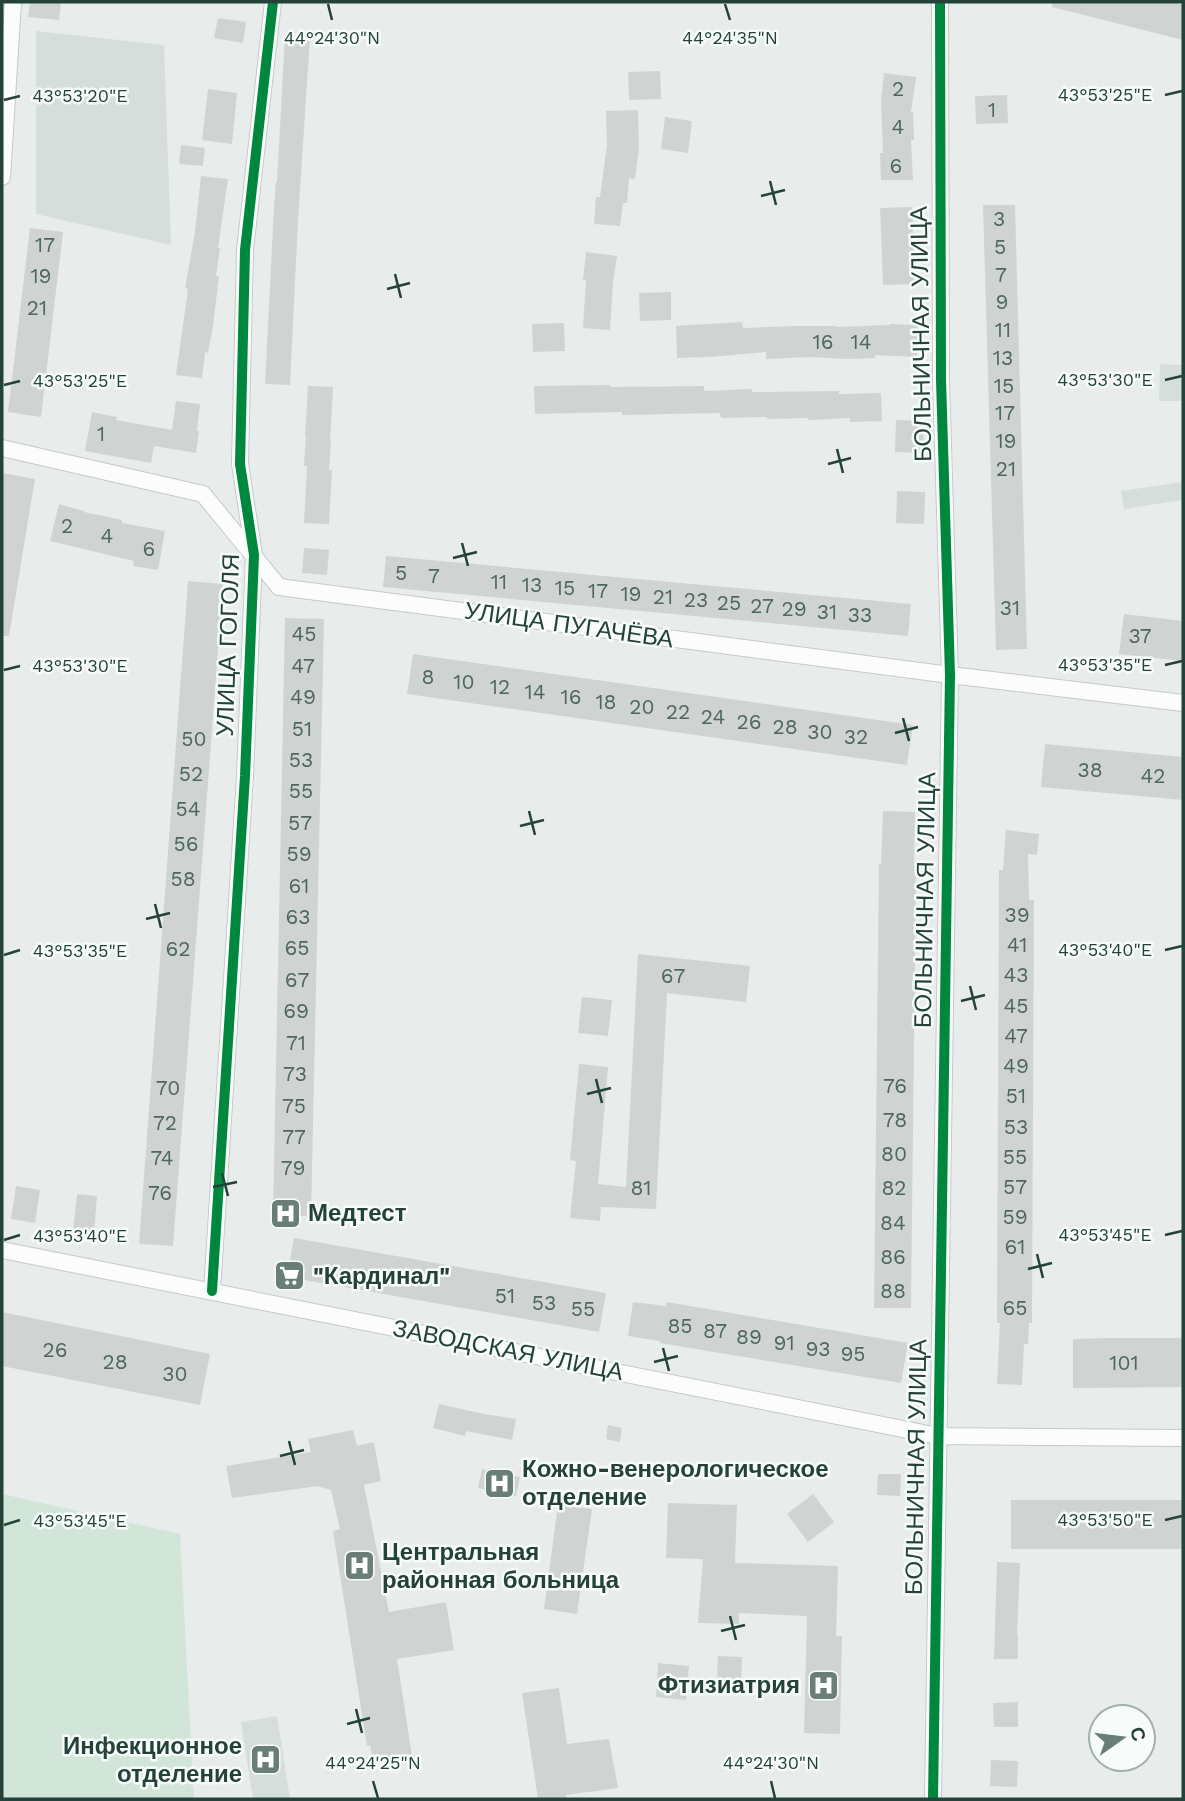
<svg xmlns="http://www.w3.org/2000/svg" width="1185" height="1801" viewBox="0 0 1185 1801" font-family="'Work Sans',sans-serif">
	<rect width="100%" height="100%" fill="#e8edeb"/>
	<path fill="#d6dedb" d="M36 31 164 45 171 245 36 214Z
		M1160 364 1183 365V401H1159Z
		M1183 482V500L1124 509 1121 491Z
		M277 1716 290 1799H253L241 1722Z"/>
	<path fill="#d1e6d8" d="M2 1494 180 1534 194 1799H2Z"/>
	<path fill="#cfd4d2" d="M30 2H61L59 20 28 17Z
		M1052 2H1172L1183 5V40L1052 7Z
		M218 18 246 22 243 43 214 38Z
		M285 36 310 37 298 220 290 385 265 384 274 207 276 182H277Z
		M660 71 661 99 629 100 628 72Z
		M884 73 916 77 911 112H913L914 140H911L913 180H881L880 153H883L881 100Z
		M208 89 237 93 232 144 202 140Z
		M1007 95 1008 123 976 124 975 96Z
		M638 110 639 149 635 179 629 178 627 203H623L620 226 594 224 596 197H600L607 145 606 111Z
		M665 117 692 121 688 153 661 149Z
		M181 145 205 148 203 166 179 164Z
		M201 176 228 179 218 248H220L216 276H219L213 326 208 353 205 352 202 378 176 375 188 289 185 288 195 232Z
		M983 205H1015L1027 649 996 650Z
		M912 207 915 284 883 285 880 208Z
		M30 228 63 232 41 417 8 412Z
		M586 252 617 256 613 283 610 330 583 328 586 280H583Z
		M671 292V320L640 321 639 293Z
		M742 322 743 328 792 326H837V327L890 325V324L918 325 917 357 875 355V358L847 359 809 357 766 359V352L709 357 677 358 676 326Z
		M564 323 565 351 533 352 532 324Z
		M610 385V387L704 386V391L752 389V392L839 391V394L881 393 882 421 850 422V418L808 420V418L767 419V417L721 418 720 413 622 415V412L535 414 534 386Z
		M308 386 333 387 330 442H331L329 470H332L329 524 304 523 307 466H304L306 437 305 436Z
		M176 401 200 404 197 431H199L196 453 154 446 151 463 85 451 92 412 117 417 116 420 172 430Z
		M896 420 924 421 923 453 895 452Z
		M2 473 35 479 9 636H2Z
		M897 491 925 492 924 524 896 523Z
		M59 504 84 511V512L122 520V523L165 531 158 570 133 566 134 561 50 541Z
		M304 548 329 550 327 575 302 573Z
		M386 556 911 604 908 636 383 587Z
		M188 581 223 584 173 1246 139 1244Z
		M1124 614 1183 621V661L1119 654Z
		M285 618 324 619 311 1216 273 1215Z
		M413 654 913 725 907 765 407 694Z
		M1045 744 1183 757V800L1041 787Z
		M883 811 915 812 914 864H916L911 1308H874L879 864H881Z
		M1006 830 1039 834 1037 855 1028 854 1029 900H1034L1032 1323H1029L1028 1344H1024L1022 1385 997 1384 1000 1323H997L999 870H1003Z
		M638 954 750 966 746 1002 667 993 656 1209 601 1207 600 1221 570 1218 576 1161 570 1160 579 1064 608 1067 598 1184 626 1187Z
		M582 997 612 1000 608 1036 578 1033Z
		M16 1186 40 1190 35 1223 11 1219Z
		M77 1194 97 1196 94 1232 73 1230Z
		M294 1238 606 1293 599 1332 287 1277Z
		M633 1302 666 1306V1302L908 1343 901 1383 660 1343V1341L628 1336Z
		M2 1312 210 1354 200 1405 2 1366Z
		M1107 1338H1183V1387L1073 1388V1339Z
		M439 1404 484 1414 516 1419 512 1440 466 1431 465 1436 433 1428Z
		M608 1425 622 1428 620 1442 606 1439Z
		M353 1430 357 1446 374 1442 381 1481 364 1485 389 1612 446 1602 454 1650 397 1659 412 1756 373 1762 370 1745 367 1746 333 1531 340 1529 331 1490 318 1486 232 1498 226 1466 311 1452 308 1439Z
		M482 1469 520 1477 516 1496 478 1488Z
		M878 1474H901L900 1496 877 1495Z
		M813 1494 834 1522 808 1542 787 1514Z
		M1011 1500H1183V1549H1011Z
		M668 1503 737 1505 735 1563 838 1566 836 1636H842L840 1734 804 1733 807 1616 739 1613V1624L698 1623 703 1559 666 1558Z
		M558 1505 592 1509 577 1614 544 1609Z
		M997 1562 1020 1563 1017 1635H1018V1659H994Z
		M718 1656 742 1657 741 1684 717 1683Z
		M658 1663 689 1666 686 1700 656 1697Z
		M559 1688 567 1744 609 1739 618 1788 566 1795V1799H538L522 1693Z
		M1018 1702V1727H994L993 1703Z
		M991 1760 1018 1761 1017 1787 990 1786Z"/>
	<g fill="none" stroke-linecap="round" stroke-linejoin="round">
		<defs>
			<path id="minor" d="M2 177 13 2
				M2 448 203 494 279 587 950 675 1183 703
				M2 1250 938 1436 1183 1438
				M212 1291 245 776 254 555 240 464 245 250 273 2
				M933 1799 950 675 941 380 940 2"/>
		</defs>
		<use href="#minor" stroke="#c5cac8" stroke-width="18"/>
		<use href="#minor" stroke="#fcfcfc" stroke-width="16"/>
		<defs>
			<path id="cycleway" d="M212 1291 245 776 254 555 240 464 245 250 273 2
				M933 1799 950 675 941 380 940 2"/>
		</defs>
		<use href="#cycleway" stroke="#f7fbf9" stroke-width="15"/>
		<use href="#cycleway" stroke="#00873e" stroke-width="10"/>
	</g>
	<path fill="none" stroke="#24423a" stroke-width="2.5" d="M328 4 332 20M725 4 730 20M1165 95 1182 91M4 100 20 96M770 181 776 205M761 196 785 190M395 274 401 298M387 289 410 283M1165 380 1182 376M4 385 20 381M837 449 843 473M828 464 851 458M462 543 468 566M453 558 477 552M1165 665 1182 661M4 670 20 666M903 718 909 741M895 733 918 727M529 811 535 835M520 826 544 820M155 904 161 928M146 919 170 913M1165 950 1182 946M4 955 20 950M970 986 976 1010M961 1001 985 995M596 1079 602 1103M587 1094 611 1088M222 1173 228 1196M213 1187 237 1182M1165 1235 1182 1231M4 1240 20 1235M1037 1254 1043 1278M1028 1269 1052 1263M663 1348 669 1371M654 1362 678 1356M289 1441 295 1465M280 1456 304 1450M1165 1520 1182 1516M4 1525 20 1520M730 1616 736 1640M721 1631 745 1625M356 1709 362 1733M347 1724 370 1718M373 1781 378 1798M771 1781 775 1798"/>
	<defs>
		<symbol id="hospital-square" viewBox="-11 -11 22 22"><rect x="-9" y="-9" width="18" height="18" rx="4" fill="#697e78" stroke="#f7fbf9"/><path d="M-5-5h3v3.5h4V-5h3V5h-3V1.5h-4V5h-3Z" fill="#fff"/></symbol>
		<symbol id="supermarket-square" viewBox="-11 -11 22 22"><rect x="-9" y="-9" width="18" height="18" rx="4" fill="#697e78" stroke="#f7fbf9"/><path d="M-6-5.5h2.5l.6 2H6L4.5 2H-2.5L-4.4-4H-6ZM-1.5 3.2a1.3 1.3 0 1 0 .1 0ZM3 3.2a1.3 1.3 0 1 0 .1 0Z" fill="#fff"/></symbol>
	</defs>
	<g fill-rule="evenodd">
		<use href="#hospital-square" x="268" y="1196" width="35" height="35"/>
		<use href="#supermarket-square" x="272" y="1258" width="35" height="35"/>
		<use href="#hospital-square" x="482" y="1466" width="35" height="35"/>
		<use href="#hospital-square" x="342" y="1548" width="35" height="35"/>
		<use href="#hospital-square" x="806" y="1668" width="35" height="35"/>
		<use href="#hospital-square" x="248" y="1742" width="35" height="35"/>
	</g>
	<g text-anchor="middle" stroke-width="5" stroke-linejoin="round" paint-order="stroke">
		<g font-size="21" fill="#506761">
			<text x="898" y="96">2</text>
			<text x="992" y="117">1</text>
			<text x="898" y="134">4</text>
			<text x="896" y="173">6</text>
			<text x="999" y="226">3</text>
			<text x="45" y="252">17</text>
			<text x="1000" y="254">5</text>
			<text x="1001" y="282">7</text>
			<text x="41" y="283">19</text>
			<text x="1002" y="309">9</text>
			<text x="37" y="315">21</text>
			<text x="1003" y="337">11</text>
			<text x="823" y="349">16</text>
			<text x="861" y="349">14</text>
			<text x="1003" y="365">13</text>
			<text x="1004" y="393">15</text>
			<text x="1005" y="420">17</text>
			<text x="101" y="441">1</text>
			<text x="1006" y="448">19</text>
			<text x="1006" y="476">21</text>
			<text x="67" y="533">2</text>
			<text x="107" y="543">4</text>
			<text x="149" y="556">6</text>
			<text x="401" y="580">5</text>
			<text x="434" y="583">7</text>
			<text x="499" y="589">11</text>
			<text x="532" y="592">13</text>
			<text x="565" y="595">15</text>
			<text x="598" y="598">17</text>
			<text x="631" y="601">19</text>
			<text x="663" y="604">21</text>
			<text x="696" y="607">23</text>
			<text x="729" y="610">25</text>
			<text x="762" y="613">27</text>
			<text x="1010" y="615">31</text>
			<text x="794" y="616">29</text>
			<text x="827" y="619">31</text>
			<text x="860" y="622">33</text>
			<text x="304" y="641">45</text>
			<text x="1140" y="643">37</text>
			<text x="303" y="673">47</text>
			<text x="428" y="684">8</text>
			<text x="464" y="689">10</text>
			<text x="500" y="694">12</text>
			<text x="535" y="699">14</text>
			<text x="303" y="704">49</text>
			<text x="571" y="704">16</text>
			<text x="606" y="709">18</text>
			<text x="642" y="714">20</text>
			<text x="678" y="719">22</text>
			<text x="713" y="724">24</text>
			<text x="749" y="729">26</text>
			<text x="785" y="734">28</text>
			<text x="302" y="736">51</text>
			<text x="820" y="739">30</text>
			<text x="856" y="744">32</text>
			<text x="194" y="746">50</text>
			<text x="301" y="767">53</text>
			<text x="1090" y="777">38</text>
			<text x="191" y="781">52</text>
			<text x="1153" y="783">42</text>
			<text x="301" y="798">55</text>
			<text x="188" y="816">54</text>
			<text x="300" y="830">57</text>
			<text x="186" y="851">56</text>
			<text x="299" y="861">59</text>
			<text x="183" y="886">58</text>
			<text x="299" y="893">61</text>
			<text x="1017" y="922">39</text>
			<text x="298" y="924">63</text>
			<text x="1017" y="952">41</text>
			<text x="297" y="955">65</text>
			<text x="178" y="956">62</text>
			<text x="1016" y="982">43</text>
			<text x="673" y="983">67</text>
			<text x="297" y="987">67</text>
			<text x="1016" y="1013">45</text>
			<text x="296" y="1018">69</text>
			<text x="1016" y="1043">47</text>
			<text x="296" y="1050">71</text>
			<text x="1016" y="1073">49</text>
			<text x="295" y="1081">73</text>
			<text x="895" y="1093">76</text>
			<text x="168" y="1095">70</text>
			<text x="1016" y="1103">51</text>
			<text x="294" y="1113">75</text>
			<text x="895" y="1127">78</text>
			<text x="165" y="1130">72</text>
			<text x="1016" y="1134">53</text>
			<text x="294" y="1144">77</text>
			<text x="894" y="1161">80</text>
			<text x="1015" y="1164">55</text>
			<text x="162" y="1165">74</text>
			<text x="293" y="1175">79</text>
			<text x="1015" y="1194">57</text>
			<text x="641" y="1195">81</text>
			<text x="894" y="1195">82</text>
			<text x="160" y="1200">76</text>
			<text x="1015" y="1224">59</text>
			<text x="893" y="1230">84</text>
			<text x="1015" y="1254">61</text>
			<text x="893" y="1264">86</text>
			<text x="893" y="1298">88</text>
			<text x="505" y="1303">51</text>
			<text x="544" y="1310">53</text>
			<text x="1015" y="1315">65</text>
			<text x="583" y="1316">55</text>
			<text x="680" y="1333">85</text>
			<text x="715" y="1338">87</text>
			<text x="749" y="1344">89</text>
			<text x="784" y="1350">91</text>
			<text x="818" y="1356">93</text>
			<text x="55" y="1357">26</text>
			<text x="853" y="1361">95</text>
			<text x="115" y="1369">28</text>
			<text x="1124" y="1370">101</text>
			<text x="175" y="1381">30</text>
		</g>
		<g font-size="24" fill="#24423a" stroke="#f7fbf9">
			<text transform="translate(921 334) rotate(-91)" y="8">БОЛЬНИЧНАЯ УЛИЦА</text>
			<text transform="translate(569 625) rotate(8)" y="8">УЛИЦА ПУГАЧЁВА</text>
			<text transform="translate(228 645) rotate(-88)" y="8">УЛИЦА ГОГОЛЯ</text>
			<text transform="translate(925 900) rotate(-89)" y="8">БОЛЬНИЧНАЯ УЛИЦА</text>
			<text transform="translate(508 1350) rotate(11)" y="8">ЗАВОДСКАЯ УЛИЦА</text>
			<text transform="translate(916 1467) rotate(-89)" y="8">БОЛЬНИЧНАЯ УЛИЦА</text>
		</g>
		<g font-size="24" font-weight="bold" fill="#24423a" stroke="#f7fbf9" text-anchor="start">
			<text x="308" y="1221">Медтест</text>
			<text x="313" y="1284">"Кардинал"</text>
			<text x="522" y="1477">Кожно-венерологическое<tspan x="522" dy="28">отделение</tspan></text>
			<text x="382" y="1560">Центральная<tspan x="382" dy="28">районная больница</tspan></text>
			<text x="800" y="1693" text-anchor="end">Фтизиатрия</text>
			<text x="242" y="1754" text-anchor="end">Инфекционное<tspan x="242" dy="28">отделение</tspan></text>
		</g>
	</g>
	<g font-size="18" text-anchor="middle" fill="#24423a" stroke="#f7fbf9" stroke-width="5" stroke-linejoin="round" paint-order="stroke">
		<text x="332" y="44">44°24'30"N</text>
		<text x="730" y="44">44°24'35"N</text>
		<text x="1105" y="101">43°53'25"E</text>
		<text x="80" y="102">43°53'20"E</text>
		<text x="1105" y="386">43°53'30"E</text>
		<text x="80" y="387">43°53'25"E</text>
		<text x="1105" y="671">43°53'35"E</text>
		<text x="80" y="672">43°53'30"E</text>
		<text x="1105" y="956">43°53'40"E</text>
		<text x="80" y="957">43°53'35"E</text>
		<text x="1105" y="1241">43°53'45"E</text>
		<text x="80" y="1242">43°53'40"E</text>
		<text x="1105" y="1526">43°53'50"E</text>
		<text x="80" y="1527">43°53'45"E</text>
		<text x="373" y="1769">44°24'25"N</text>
		<text x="771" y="1769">44°24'30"N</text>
	</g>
	<rect width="1185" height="1801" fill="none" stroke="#24423a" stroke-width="7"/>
	<g transform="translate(1122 1738) rotate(76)"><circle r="33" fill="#f7fbf9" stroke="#a3b1ad" stroke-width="2"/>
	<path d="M0-5L12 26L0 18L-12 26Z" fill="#697e78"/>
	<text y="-10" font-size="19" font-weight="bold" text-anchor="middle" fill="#24423a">С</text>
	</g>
</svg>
